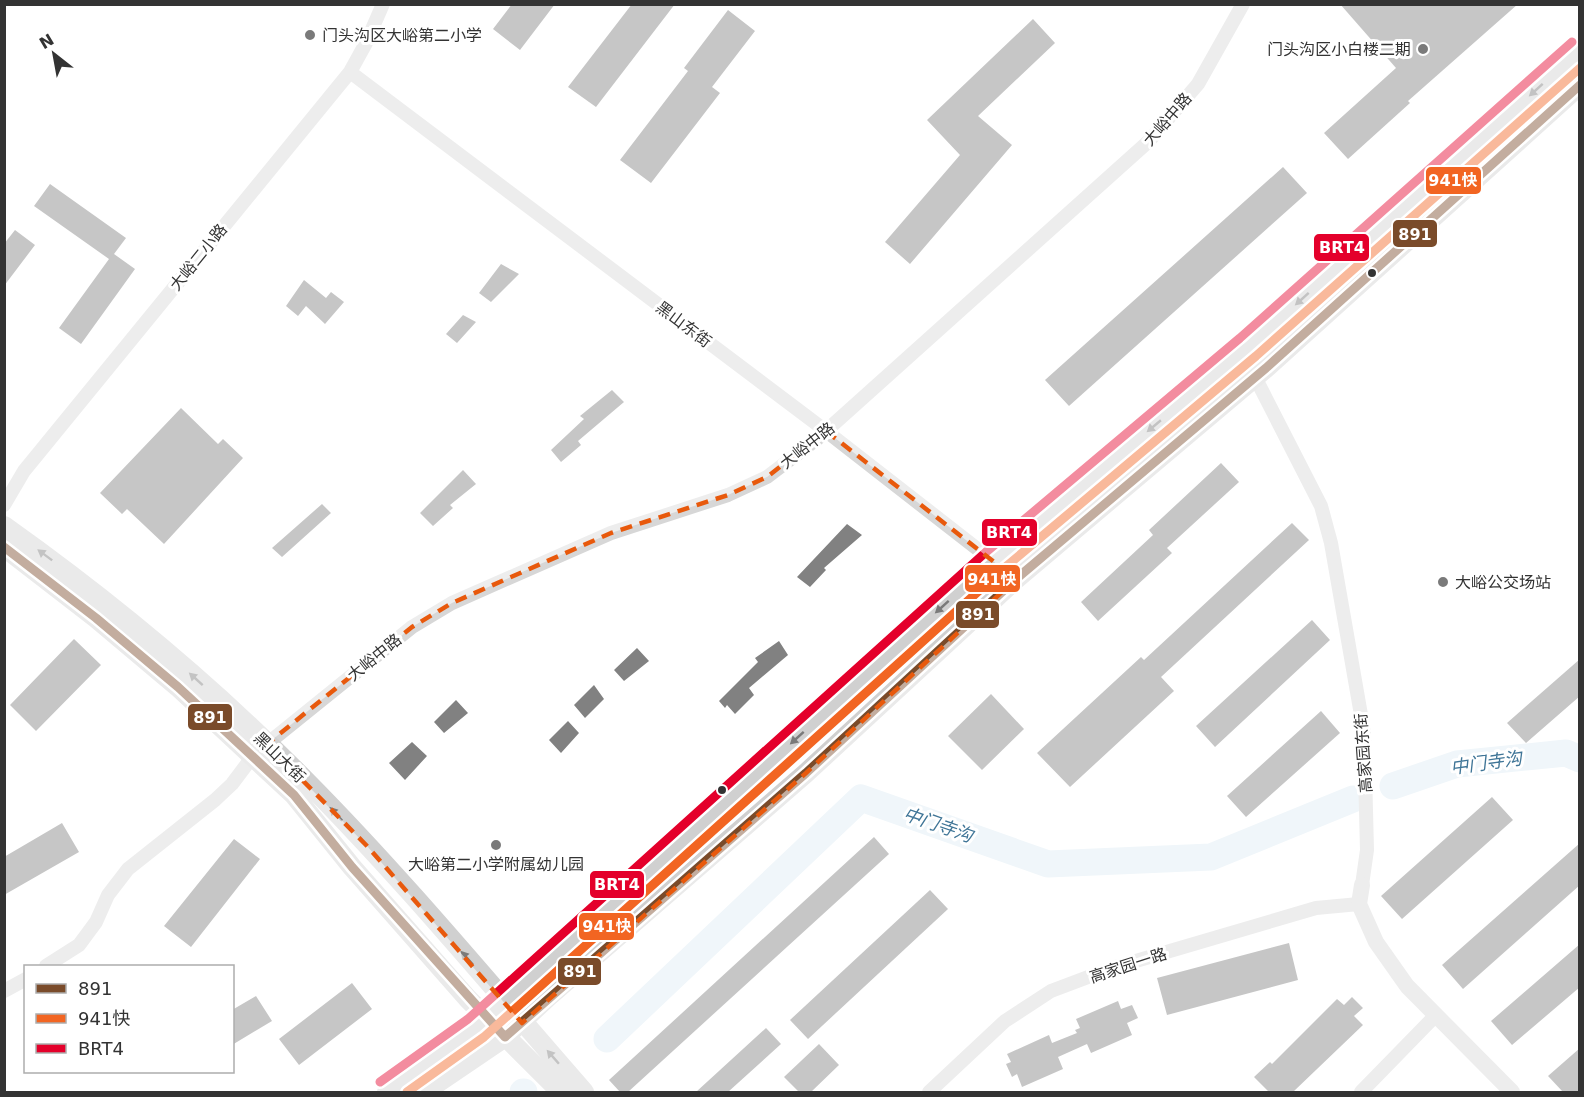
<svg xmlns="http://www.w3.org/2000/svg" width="1584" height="1097" viewBox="0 0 1584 1097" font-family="'DejaVu Sans','Noto Sans SC',sans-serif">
	<rect width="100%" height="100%" fill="#fff"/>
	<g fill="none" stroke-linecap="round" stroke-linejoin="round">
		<path stroke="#ddebf3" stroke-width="27" d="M1393 786 1457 764 1566 753 1580 759
			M607 1039 861 798 1048 864 1211 857 1353 799
			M523 1092H524"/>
	</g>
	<path fill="#818181" d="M512 4H555L520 50 493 29Z
		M632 4H675L596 107 568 87Z
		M1340 4H1518L1408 101 1410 103 1348 159 1324 133 1396 68Z
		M728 10 755 31 712 87 720 93 651 183 620 160 688 71 684 68Z
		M1033 19 1055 43 978 116 1012 145 910 264 885 242 960 155 927 120Z
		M1283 167 1307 193 1069 406 1045 380Z
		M50 184 126 238 114 254 135 269 81 344 59 328 109 259 34 206Z
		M15 230 35 245 4 286V244Z
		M501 264 519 274 491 302 479 293Z
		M304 280 326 298 331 292 344 302 325 324 306 306 298 316 286 306Z
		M463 315 476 322 457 343 446 334Z
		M612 390 624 402 578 441 581 445 561 462 551 450 584 419 580 416Z
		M181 408 218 444 223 439 243 458 164 544 127 509 122 514 100 493Z
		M1221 463 1239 482 1167 548 1172 553 1098 621 1081 602 1153 535 1149 530Z
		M463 470 476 484 450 505 453 508 433 526 420 513Z
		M322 504 331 513 282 557 272 548Z
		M1292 523 1309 540 1161 677 1174 691 1070 787 1037 753 1141 657 1144 660Z
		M847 524 862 535 824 568 826 570 810 587 797 577Z
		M1312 620 1330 640 1215 747 1196 726Z
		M74 639 101 665 36 731 10 705Z
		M779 641 788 655 749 688 754 695 735 714 727 705 725 708 719 701 758 662 755 658Z
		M637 648 649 661 624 681 614 670Z
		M1580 659V696L1526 743 1507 723Z
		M594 685 604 699 585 718 574 705Z
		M991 694 1024 729 982 770 948 736Z
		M456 700 468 713 444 733 434 722Z
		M1321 711 1340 733 1246 817 1227 796Z
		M568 721 579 733 561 753 549 740Z
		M412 742 427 756 405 780 389 763Z
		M1492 797 1513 820 1402 919 1381 896Z
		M62 823 79 852 4 895V857Z
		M874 837 889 854 628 1092H620L609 1080Z
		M234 839 260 859 191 947 164 926Z
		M1580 843V885L1463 989 1442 965Z
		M930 890 948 909 808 1039 790 1020Z
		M1289 943 1298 980 1167 1015 1157 978Z
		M1580 944V987L1512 1045 1491 1021Z
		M352 983 372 1009 299 1065 279 1039Z
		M256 996 272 1021 232 1045V1010Z
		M1352 997 1363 1008 1354 1016 1363 1025 1293 1092H1269L1254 1077 1270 1062 1272 1064 1337 999 1344 1005Z
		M1118 1001 1121 1009 1132 1005 1138 1018 1127 1023 1132 1035 1091 1053 1087 1044 1058 1057 1063 1069 1022 1087 1017 1074 1012 1077 1006 1064 1011 1062 1007 1054 1049 1035 1052 1043 1077 1033 1075 1030 1080 1028 1076 1019Z
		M766 1028 781 1044 728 1092H696Z
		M819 1044 839 1065 811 1092H799L784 1077Z
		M1580 1048V1092H1563L1548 1076Z"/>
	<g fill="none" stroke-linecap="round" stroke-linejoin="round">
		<path stroke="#d7d7d7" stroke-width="14" d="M350 72 826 431 1016 579
			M1255 377 1321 506 1331 543 1364 732 1367 850 1362 885
			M4 505 24 471 350 72 366 43 383 4
			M267 744 412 627 452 603 611 533 728 495 767 477 817 439 1149 141 1198 84 1243 4
			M46 966 79 945 96 922 108 895 128 869 215 800 232 784 253 756
			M4 991 26 979
			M929 1092 1005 1021 1051 991 1112 968 1316 908 1359 904
			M1361 1092 1436 1015"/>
		<path stroke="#d7d7d7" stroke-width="16" d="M1362 885 1359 904 1376 942 1407 986 1512 1092"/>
		<path stroke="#d0d0d0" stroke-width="20" d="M4 526C111 602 214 688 306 781 404 880 493 988 584 1092
			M4 547 96 618 178 687 294 795 352 867 468 999 561 1092
			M387 1092 476 1028 994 561 1248 347 1580 51
			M424 1092 505 1037 548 997 806 773 1016 579 1266 368 1580 85"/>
		<defs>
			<path id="bus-1" d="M4 547 96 618 178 687 294 795 352 867 505 1037 806 773 1016 579 1266 368 1580 85"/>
			<path id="bus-2" d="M407 1092 484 1037 1002 570 1256 356 1580 68"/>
			<path id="bus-3" d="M380 1082 468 1019 986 552 1240 338 1572 42"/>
		</defs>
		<use href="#bus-1" stroke="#fff" stroke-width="14"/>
		<use href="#bus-2" stroke="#fff" stroke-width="14"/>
		<use href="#bus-3" stroke="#fff" stroke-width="14"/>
		<use href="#bus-1" stroke="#7a4b2a" stroke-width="9"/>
		<use href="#bus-2" stroke="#f26522" stroke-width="9"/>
		<use href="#bus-3" stroke="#e4002b" stroke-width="9"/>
	</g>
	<defs><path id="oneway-solid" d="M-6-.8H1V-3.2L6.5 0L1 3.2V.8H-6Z" transform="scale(1.5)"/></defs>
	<g fill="#7a7a7a">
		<use href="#oneway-solid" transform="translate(1536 90) rotate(138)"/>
		<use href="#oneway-solid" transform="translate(1302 299) rotate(138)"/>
		<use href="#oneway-solid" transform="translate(1154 426) rotate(140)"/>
		<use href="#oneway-solid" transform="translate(45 555) rotate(-143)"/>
		<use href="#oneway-solid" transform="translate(942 607) rotate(138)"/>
		<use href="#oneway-solid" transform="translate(196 679) rotate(-138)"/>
		<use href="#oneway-solid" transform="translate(797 738) rotate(138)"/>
		<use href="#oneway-solid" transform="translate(336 814) rotate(-133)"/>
		<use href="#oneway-solid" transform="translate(467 958) rotate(-132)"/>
		<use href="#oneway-solid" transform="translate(553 1057) rotate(-131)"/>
	</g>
	<path d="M0 0H1584V1097H0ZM826 431 1016 579 806 773 522 1023 367 846 267 744 412 627 452 603 611 533 728 495 767 477Z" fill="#fff" fill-opacity=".55" fill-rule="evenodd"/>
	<path fill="none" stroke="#e8590c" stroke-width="4.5" stroke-dasharray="12 8" stroke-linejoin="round" d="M826 431 1016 579 806 773 522 1023 367 846 267 744 412 627 452 603 611 533 728 495 767 477Z"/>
	<g fill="#7a7a7a" stroke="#fff" stroke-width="2">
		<circle cx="310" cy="35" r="6"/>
		<circle cx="1423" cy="49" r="6"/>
		<circle cx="1443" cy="582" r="6"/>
		<circle cx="496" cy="845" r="6"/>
	</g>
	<g fill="#333" stroke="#fff" stroke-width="2">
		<circle cx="1372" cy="273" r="5"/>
		<circle cx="722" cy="790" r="5"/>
	</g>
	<g text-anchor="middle" stroke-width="6" stroke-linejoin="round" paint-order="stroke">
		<g font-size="16" fill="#333" stroke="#fff" text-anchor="start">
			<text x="322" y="41">门头沟区大峪第二小学</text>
			<text x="1411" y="55" text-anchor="end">门头沟区小白楼二期</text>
			<text x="1455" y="588">大峪公交场站</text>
			<text x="496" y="870" text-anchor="middle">大峪第二小学附属幼儿园</text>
		</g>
		<g font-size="16" fill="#333" stroke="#fff">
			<text transform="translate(1167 119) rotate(-49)" y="6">大峪中路</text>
			<text transform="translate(198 257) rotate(-51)" y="6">大峪二小路</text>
			<text transform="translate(684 324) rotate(37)" y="6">黑山东街</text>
			<text transform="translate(807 445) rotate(-38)" y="6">大峪中路</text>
			<text transform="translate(374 657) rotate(-39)" y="6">大峪中路</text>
			<text transform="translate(1363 753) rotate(-94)" y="6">高家园东街</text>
			<text transform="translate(280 757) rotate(44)" y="6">黑山大街</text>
			<text transform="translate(1128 965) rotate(-18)" y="6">高家园一路</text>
		</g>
		<g font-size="18" font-style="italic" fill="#3f7597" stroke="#fff">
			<text transform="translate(1486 763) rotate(-8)" y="6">中门寺沟</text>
			<text transform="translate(938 825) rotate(19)" y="6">中门寺沟</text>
		</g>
	</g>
	<g stroke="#fff" stroke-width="2">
		<rect x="1425" y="166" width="57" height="29" rx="6" fill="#f26522"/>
		<rect x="1392" y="219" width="46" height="29" rx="6" fill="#7a4b2a"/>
		<rect x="1313" y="233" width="57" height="29" rx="6" fill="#e4002b"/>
		<rect x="981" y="518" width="57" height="29" rx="6" fill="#e4002b"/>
		<rect x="964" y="564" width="57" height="29" rx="6" fill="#f26522"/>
		<rect x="955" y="600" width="45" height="29" rx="6" fill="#7a4b2a"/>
		<rect x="187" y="703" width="46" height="28" rx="6" fill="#7a4b2a"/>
		<rect x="589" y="870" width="56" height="29" rx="6" fill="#e4002b"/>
		<rect x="578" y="912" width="57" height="29" rx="6" fill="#f26522"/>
		<rect x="557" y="957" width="45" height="29" rx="6" fill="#7a4b2a"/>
	</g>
	<g font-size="16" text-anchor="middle" font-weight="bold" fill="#fff">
		<text x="1453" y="186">941快</text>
		<text x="1415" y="240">891</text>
		<text x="1342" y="253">BRT4</text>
		<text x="1009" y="538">BRT4</text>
		<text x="992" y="585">941快</text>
		<text x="978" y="620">891</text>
		<text x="210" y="723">891</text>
		<text x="617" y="890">BRT4</text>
		<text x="607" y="932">941快</text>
		<text x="580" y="977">891</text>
	</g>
	<rect width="1584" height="1097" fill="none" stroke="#333333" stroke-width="12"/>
	<rect x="24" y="965" width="210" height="108" fill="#ffffff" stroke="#adadad" stroke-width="1.5"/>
	<rect x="36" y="984" width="30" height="9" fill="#7a4b2a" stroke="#adadad" stroke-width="1.5"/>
	<text x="78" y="995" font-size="18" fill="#333333">891</text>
	<rect x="36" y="1014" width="30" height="9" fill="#f26522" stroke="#adadad" stroke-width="1.5"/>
	<text x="78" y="1025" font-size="18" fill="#333333">941快</text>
	<rect x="36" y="1044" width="30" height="9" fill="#e4002b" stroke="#adadad" stroke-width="1.5"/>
	<text x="78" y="1055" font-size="18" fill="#333333">BRT4</text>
	<g transform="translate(54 54) rotate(329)" stroke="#ffffff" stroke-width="4.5" paint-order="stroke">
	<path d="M0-4.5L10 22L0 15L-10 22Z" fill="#333333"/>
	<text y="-9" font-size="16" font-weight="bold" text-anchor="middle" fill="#333333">N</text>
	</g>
</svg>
